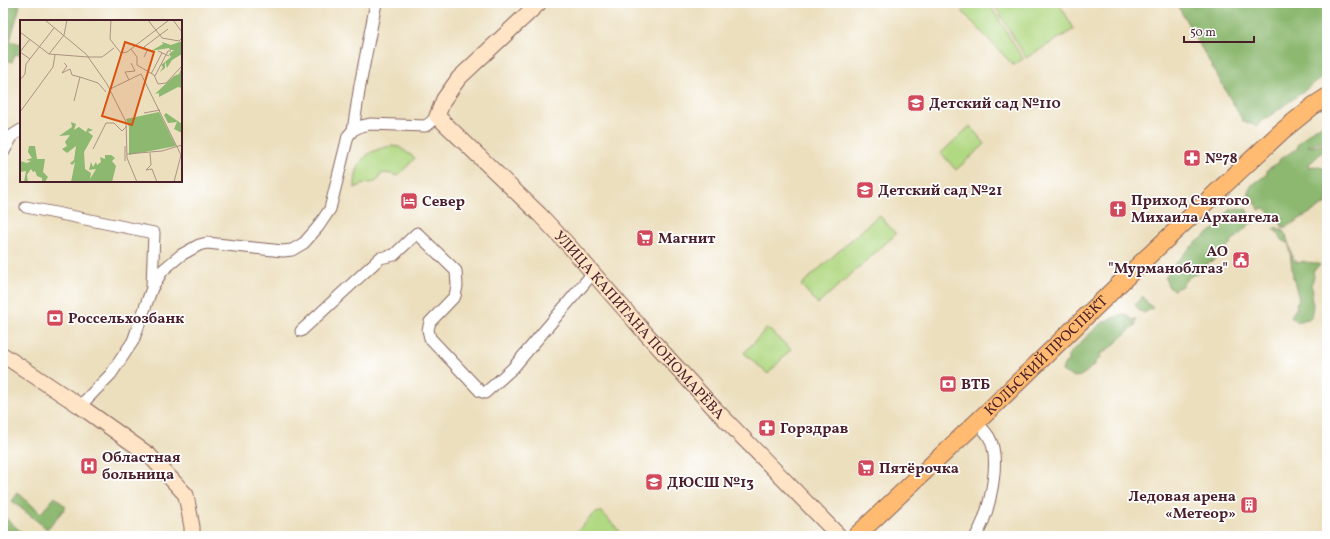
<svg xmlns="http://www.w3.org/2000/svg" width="1330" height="539" viewBox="0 0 1330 539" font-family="Vollkorn,serif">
	<rect width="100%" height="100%" fill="#fff"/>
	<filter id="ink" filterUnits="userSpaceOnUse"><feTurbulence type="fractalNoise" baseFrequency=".025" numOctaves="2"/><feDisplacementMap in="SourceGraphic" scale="8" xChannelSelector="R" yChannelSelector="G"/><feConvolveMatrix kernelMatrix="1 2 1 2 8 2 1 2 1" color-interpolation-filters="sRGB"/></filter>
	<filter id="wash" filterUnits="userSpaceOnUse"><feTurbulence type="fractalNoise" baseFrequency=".012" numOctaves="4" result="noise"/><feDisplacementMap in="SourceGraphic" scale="16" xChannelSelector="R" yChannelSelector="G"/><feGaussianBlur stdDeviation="0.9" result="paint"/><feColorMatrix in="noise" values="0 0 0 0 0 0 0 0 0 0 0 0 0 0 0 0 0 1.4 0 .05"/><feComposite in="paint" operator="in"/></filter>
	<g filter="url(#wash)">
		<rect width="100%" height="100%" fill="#ecdfbe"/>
		<path fill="#b1d882" stroke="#7e7c56" d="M976 3H989L1023 59 1013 65 962 11Z
			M993 3H1059L1074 29 1026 58Z
			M970 126 985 144 956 170 941 153Z
			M391 146 399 147 415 158 398 176 386 173 381 174C376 183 377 182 368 183 364 184 359 186 355 188 355 161 365 151 391 146Z
			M879 215 896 234 818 304 801 285Z
			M767 328 791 349 768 374 744 353Z
			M599 512H602L624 536H577V531L594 514Z"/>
		<path fill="#8cb870" stroke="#6b6c4e" d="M3 3H14L20 5 10 41 21 44V55L15 54 12 62 3 59Z
			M1176 3H1327V74L1256 126 1243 121Z
			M1327 120V139L1308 146C1313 148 1322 145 1327 141V148L1309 164 1310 167 1313 166 1327 169V203L1291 224 1286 227H1282L1281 223 1274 222 1272 216 1264 208 1259 210 1257 204 1251 202 1252 198 1246 199 1249 195V190L1252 185 1266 175 1268 169 1278 163 1280 159 1298 148 1297 145 1313 129 1319 127 1324 122Z
			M1239 208 1247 210 1251 222 1253 223H1251L1213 261 1208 262V265C1200 272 1185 277 1182 286L1173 290 1172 288 1168 286 1165 278C1171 268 1179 259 1187 251 1196 241 1211 233 1221 223 1228 216 1225 209 1239 208Z
			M1277 227 1278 230H1282L1286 235 1293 259 1298 263 1304 261V262L1316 263 1320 265 1313 271 1314 277 1311 285 1313 291 1311 297 1313 305 1311 318 1297 322 1294 319 1290 317 1297 307 1296 304 1299 299 1293 277 1289 244 1281 239 1279 234 1273 229Z
			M1143 296 1147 303 1153 308 1144 313 1139 310 1135 304Z
			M1122 315 1128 316 1130 319 1136 320V322L1133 325 1137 324 1123 336 1118 339V341L1112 347 1108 348 1106 351 1100 354 1101 358 1096 361V363C1083 374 1080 383 1062 371L1064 364 1068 361V355C1086 340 1098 319 1122 315Z
			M18 493 41 513 55 497 66 507 47 529 12 501Z
			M3 516 26 536H14L3 527Z"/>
	</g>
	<g filter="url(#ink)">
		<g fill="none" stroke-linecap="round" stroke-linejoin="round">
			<defs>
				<path id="street" d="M353 130 360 85 376 3
					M3 153 13 135 21 130
					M26 207 154 233 152 287
					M301 331 380 258 394 255 417 233 456 271 457 286 455 296 430 322 428 330 430 338 480 391 485 393 513 368 593 273
					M80 406 111 374 133 341 152 288 163 270 181 255 199 245 207 243 283 251 292 250 304 243 318 227 330 209 348 136 353 130 361 126 370 124 425 126 430 123 437 116
					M976 536C989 514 1002 460 989 437 986 432 981 427 977 422"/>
				<g id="secondary">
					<path id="s1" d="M539 3 459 78 444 99 437 116 540 215 572 249 640 327 713 407 839 536"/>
					<path d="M3 355 80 406 149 455 186 495 192 527V536"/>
				</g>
				<g id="primary">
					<path id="s2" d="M856 536 977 422 1142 262 1281 132 1313 106 1327 97"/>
				</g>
			</defs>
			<use href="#street" stroke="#83625e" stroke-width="13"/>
			<use href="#secondary" stroke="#83625e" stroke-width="17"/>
			<use href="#primary" stroke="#83625e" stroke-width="19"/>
			<use href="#street" stroke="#fff" stroke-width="11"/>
			<use href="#secondary" stroke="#ffe4c6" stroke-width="15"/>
			<use href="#primary" stroke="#ffbb71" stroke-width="17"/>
		</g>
	</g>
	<defs>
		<symbol id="school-square" viewBox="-11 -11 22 22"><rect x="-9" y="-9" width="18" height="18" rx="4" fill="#d1495b" stroke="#fff"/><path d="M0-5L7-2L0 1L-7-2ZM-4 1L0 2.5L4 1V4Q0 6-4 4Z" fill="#fff"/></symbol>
		<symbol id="pharmacy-square" viewBox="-11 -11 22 22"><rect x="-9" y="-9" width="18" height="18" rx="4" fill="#d1495b" stroke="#fff"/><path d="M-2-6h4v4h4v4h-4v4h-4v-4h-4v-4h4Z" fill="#fff"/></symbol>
		<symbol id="hotel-square" viewBox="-11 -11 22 22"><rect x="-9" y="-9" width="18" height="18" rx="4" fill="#d1495b" stroke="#fff"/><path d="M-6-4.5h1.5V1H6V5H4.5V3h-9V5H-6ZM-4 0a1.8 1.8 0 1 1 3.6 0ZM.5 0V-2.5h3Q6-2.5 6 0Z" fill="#fff"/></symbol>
		<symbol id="church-square" viewBox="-11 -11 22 22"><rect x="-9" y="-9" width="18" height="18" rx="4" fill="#d1495b" stroke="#fff"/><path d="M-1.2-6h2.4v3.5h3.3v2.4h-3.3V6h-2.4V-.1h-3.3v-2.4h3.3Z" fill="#fff"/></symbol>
		<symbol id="supermarket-square" viewBox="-11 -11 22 22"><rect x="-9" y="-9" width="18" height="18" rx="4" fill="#d1495b" stroke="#fff"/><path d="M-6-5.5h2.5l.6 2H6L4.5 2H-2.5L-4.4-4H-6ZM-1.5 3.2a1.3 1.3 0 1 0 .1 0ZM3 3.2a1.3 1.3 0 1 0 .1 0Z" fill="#fff"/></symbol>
		<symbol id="civic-square" viewBox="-11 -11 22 22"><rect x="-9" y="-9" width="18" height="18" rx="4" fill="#d1495b" stroke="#fff"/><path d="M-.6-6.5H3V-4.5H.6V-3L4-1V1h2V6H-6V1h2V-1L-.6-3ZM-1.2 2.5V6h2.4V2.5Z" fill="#fff"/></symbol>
		<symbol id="bank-square" viewBox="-11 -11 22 22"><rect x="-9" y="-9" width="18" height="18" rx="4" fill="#d1495b" stroke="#fff"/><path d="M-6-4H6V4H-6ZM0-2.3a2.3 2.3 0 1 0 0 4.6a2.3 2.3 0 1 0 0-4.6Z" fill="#fff"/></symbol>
		<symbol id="hospital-square" viewBox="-11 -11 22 22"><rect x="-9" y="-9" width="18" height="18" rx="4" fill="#d1495b" stroke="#fff"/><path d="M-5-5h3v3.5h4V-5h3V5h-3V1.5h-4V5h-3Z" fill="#fff"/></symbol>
		<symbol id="building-square" viewBox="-11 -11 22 22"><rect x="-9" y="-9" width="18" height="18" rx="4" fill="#d1495b" stroke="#fff"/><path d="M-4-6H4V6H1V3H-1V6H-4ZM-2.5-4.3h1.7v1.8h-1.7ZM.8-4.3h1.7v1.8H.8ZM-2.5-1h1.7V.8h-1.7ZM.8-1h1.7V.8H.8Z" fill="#fff"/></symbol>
	</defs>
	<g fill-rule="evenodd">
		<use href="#school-square" x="906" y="93" width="20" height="20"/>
		<use href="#pharmacy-square" x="1182" y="148" width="20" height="20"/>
		<use href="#school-square" x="855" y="180" width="20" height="20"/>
		<use href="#hotel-square" x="399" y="191" width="20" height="20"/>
		<use href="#church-square" x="1108" y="199" width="20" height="20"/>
		<use href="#supermarket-square" x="635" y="228" width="20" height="20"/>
		<use href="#civic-square" x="1231" y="250" width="20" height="20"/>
		<use href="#bank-square" x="45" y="308" width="20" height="20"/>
		<use href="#bank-square" x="938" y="374" width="20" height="20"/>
		<use href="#pharmacy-square" x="757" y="418" width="20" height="20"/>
		<use href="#hospital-square" x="79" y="456" width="20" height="20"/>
		<use href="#supermarket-square" x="856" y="458" width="20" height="20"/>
		<use href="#school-square" x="644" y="472" width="20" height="20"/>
		<use href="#building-square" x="1239" y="495" width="20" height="20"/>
	</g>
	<g text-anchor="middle" stroke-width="3.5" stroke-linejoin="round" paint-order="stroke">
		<g font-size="15" font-weight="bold" fill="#4a1f2b" stroke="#fff" text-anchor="start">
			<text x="929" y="108">Детский сад №110</text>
			<text x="1205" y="163">№78</text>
			<text x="878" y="195">Детский сад №21</text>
			<text x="1131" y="205">Приход Святого<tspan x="1131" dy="17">Михаила Архангела</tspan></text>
			<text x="422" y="206">Север</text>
			<text x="658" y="243">Магнит</text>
			<text x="1228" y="256" text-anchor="end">AO<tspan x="1228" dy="17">"Мурманоблгаз"</tspan></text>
			<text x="68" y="323">Россельхозбанк</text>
			<text x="961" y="389">ВТБ</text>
			<text x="780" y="433">Горздрав</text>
			<text x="102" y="462">Областная<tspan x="102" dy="17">больница</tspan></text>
			<text x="879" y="473">Пятёрочка</text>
			<text x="667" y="487">ДЮСШ №13</text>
			<text x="1236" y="501" text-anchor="end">Ледовая арена<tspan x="1236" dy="17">«Метеор»</tspan></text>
		</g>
		<g font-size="15" fill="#4a1f2b" stroke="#fff">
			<text dy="5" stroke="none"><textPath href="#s1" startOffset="445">УЛИЦА КАПИТАНА ПОНОМАРЁВА</textPath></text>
			<text dy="5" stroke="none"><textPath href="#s2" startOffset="262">КОЛЬСКИЙ ПРОСПЕКТ</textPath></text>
		</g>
	</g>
	<g transform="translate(20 20)">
		<rect width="162" height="162" fill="#ecdfbe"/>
		<path d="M162 21V34L152 40 147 48 145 41V48L140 52 143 47 141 45 151 37 149 34 154 30H150L149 28 131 31 143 24 142 22 151 25ZM162 47V74V68L158 67 139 77V73L135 74 154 56 159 54ZM139 92 156 126 109 135V107L106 99ZM146 93 162 104V113L154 109 157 102 148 103 144 95ZM51 102 56 104 54 110 59 107 66 112 68 108 73 110 68 112 73 116 64 132 65 149 71 153 70 159 76 149 69 150 71 142 73 147 76 142 77 145 81 142 80 137 85 139V135H91L95 138 92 141 96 146 92 162H51L55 142 52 145 50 143 54 140 56 126 47 133 42 129 47 126 45 122 50 115 39 116 52 107ZM9 126H15L17 139H25L23 152 28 157 25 162H22V158L17 156 15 151 13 152 11 149 7 155 8 162H4L6 151 0 152V141L7 143 11 141 6 140 12 138 8 132Z" fill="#8cb870"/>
		<path fill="none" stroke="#ab9283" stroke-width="1" d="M25 0 66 34 87 64 106 102 107 138 117 162M91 0 90 19 96 27M128 0 142 18 159 21 162 18M153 0 162 12M0 12 29 34 68 37M44 15 47 0M96 27 101 33 107 32 149 0M111 29 117 37V45L134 55 138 64 146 63 162 46M138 31 149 36M0 32 10 19M0 32 10 39M29 34 44 15M68 37H82L94 28M124 37 127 31 124 27 148 9M44 43 47 46 42 53 50 49 52 55 60 57M121 54 161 135 154 162M131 54 142 33M135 56 148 31H151M0 60 5 54 6 44 34 8M109 60 105 52 115 51 111 43M90 69 121 54M54 81 60 57 78 63 86 72M0 92 33 47 35 35M124 93 140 90M105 126V141M73 129 86 103H94L102 111 107 106M130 133 131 145 126 150 132 149 137 162M107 134 142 131 162 125"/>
		<path fill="#d8530f" fill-opacity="0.15" stroke="#d8530f" stroke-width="2" d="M105 22 134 32 112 105 82 96Z"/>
		<rect width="162" height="162" fill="none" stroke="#4a1f2b" stroke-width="2"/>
	</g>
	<rect width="1330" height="539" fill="none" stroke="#fff" stroke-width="16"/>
	<path d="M1184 36v6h70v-6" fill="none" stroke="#4a1f2b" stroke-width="2"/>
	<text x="1190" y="36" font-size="12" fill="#4a1f2b" stroke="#ffffff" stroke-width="3" paint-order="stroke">50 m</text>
</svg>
